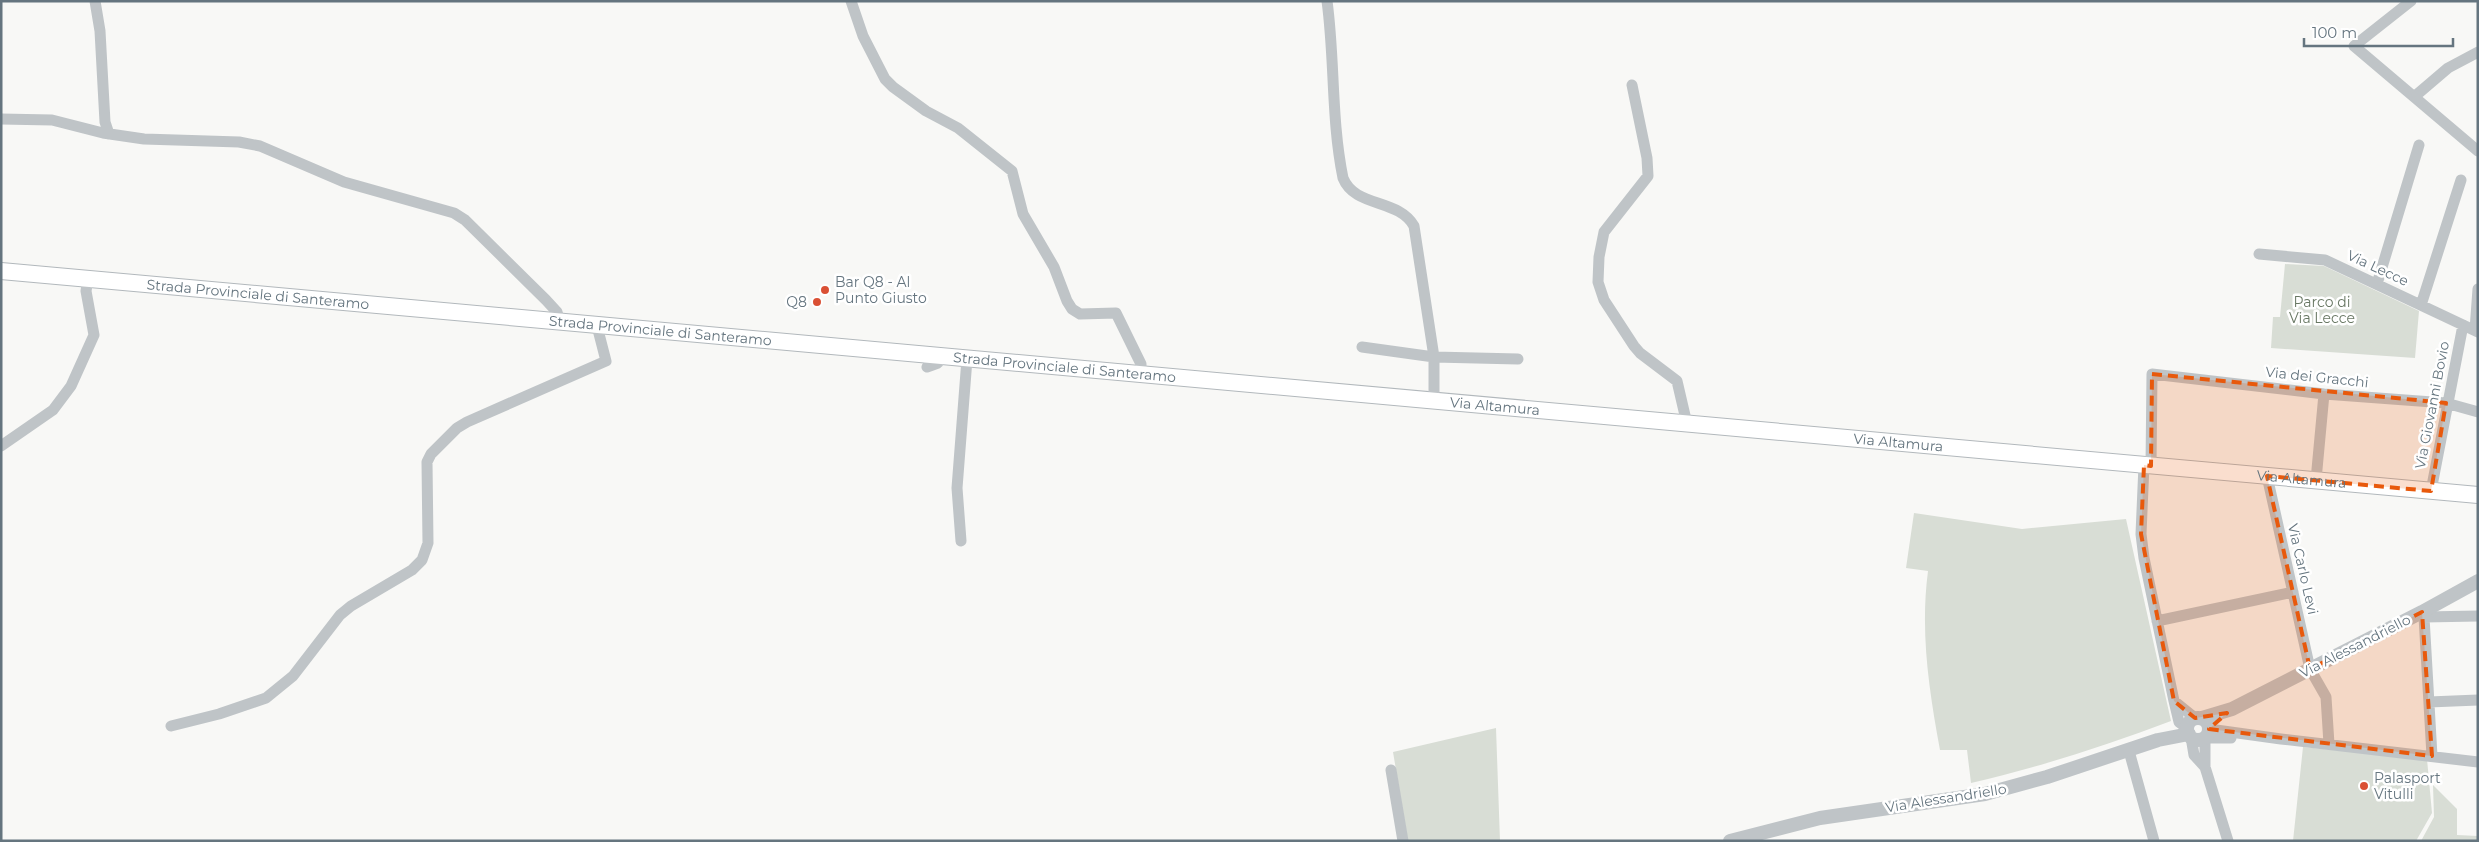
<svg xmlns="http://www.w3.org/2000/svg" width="2479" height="842" viewBox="0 0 2479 842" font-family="Montserrat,sans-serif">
	<rect width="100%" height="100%" fill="#f8f8f6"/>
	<path fill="#d8ddd5" d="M2285 264 2324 266 2419 311 2415 358 2271 348 2273 317H2280Z
		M1914 513 2022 529 2126 519 2171 721C2105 746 2040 767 1971 783L1967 750H1940C1929 690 1920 632 1928 571L1906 568Z
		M1496 728 1500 841H1408L1393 752Z
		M2303 747 2427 759 2432 813 2416 841H2293Z
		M2433 785 2457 809V835L2478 836V841H2421L2434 817Z"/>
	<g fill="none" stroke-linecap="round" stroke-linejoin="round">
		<defs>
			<g id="secondary">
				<path id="s1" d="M1 271 2478 495"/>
			</g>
		</defs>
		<use href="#secondary" stroke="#b2b8bc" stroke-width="18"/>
		<path stroke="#bfc4c7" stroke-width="11" d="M95 1 100 31 105 122 109 134
			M851 1 863 36 885 79 893 87 926 111 958 128 1012 171 1023 214 1054 267 1067 301 1072 309 1080 314 1116 313 1141 364V375
			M1327 1C1335 60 1331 119 1343 178 1355 208 1398 198 1414 226L1434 357V401
			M2411 1 2354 46 2478 151
			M1632 85 1647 158 1648 176 1604 232 1599 257 1598 282 1604 300 1634 346 1640 353 1677 381 1687 424
			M2414 97 2448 68 2478 52
			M1 119 52 120 103 133 144 139 239 142 260 146 344 182 454 213 465 220 546 300 557 312 560 322
			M2259 254 2325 260 2478 332
			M2377 284 2419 145
			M2421 305 2461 180
			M2475 330 2478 289
			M1362 347 1434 357 1518 359
			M927 367 938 363 939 356
			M1 446 53 410 71 386 94 335 86 291 88 279
			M2144 465 2141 534 2144 558 2174 701 2179 722 2187 728
			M2151 466 2152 374 2324 394 2446 403 2478 412
			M2267 476 2310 669 2326 697 2329 744
			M2316 480 2324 394
			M2431 491 2463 325
			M961 541 957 488 967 359
			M2422 612 2424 617 2478 616
			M2424 617 2432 756
			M2157 621 2293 592
			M2174 701 2195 718
			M2429 702 2478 700
			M171 726 219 714 266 698 293 676 340 615 351 606 412 570 422 560 428 543 427 462 431 454 457 428 467 422 606 361 597 326
			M2209 729 2281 739 2478 762
			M2191 737 2194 755 2205 767
			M2129 751 2154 841
			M1391 770 1403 841
			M2228 841 2205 767V738H2231"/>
		<path stroke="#bfc4c7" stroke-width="14" d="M2187 729a11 11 0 1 1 22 0a11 11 0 1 1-22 0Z
			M2202 718 2232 709 2422 612 2478 581
			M1730 841 1820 818 1985 794 2047 777 2158 740 2189 734"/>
		<use href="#secondary" stroke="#fff" stroke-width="16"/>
	</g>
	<path fill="#e8590c" fill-opacity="0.2" stroke="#e8590c" stroke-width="4" stroke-dasharray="10 6" stroke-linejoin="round" d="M2152 374 2446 403 2431 491 2267 476 2310 669 2422 612 2432 756 2209 729 2227 713 2195 718 2174 701 2141 534 2144 465 2151 466Z"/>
	<g fill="#da5034" stroke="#fff" stroke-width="2">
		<circle cx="825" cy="290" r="5"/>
		<circle cx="817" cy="302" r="5"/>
		<circle cx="2364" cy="786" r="5"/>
	</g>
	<g text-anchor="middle" stroke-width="5" stroke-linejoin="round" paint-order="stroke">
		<g font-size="14" fill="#65757f" stroke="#fff">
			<text transform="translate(2378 268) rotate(25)" y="5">Via Lecce</text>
			<text dy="5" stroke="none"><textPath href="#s1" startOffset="258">Strada Provinciale di Santeramo</textPath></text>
			<text dy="5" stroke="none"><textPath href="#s1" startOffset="662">Strada Provinciale di Santeramo</textPath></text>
			<text dy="5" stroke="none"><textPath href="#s1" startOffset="1068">Strada Provinciale di Santeramo</textPath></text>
			<text transform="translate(2317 377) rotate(6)" y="5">Via dei Gracchi</text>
			<text transform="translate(2432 405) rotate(-79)" y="5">Via Giovanni Bovio</text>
			<text dy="5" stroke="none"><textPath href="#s1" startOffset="1500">Via Altamura</textPath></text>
			<text dy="5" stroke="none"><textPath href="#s1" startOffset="1905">Via Altamura</textPath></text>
			<text dy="5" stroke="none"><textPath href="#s1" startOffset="2310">Via Altamura</textPath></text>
			<text transform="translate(2303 569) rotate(77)" y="5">Via Carlo Levi</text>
			<text transform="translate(2355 646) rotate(-27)" y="5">Via Alessandriello</text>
			<text transform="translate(1946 798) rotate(-9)" y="5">Via Alessandriello</text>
		</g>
		<g font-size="14" fill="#65757f" stroke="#fff" text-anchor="start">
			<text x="835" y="287">Bar Q8 - Al<tspan x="835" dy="16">Punto Giusto</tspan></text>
			<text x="807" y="307" text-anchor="end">Q8</text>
			<text x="2374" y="783">Palasport<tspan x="2374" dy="16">Vitulli</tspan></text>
		</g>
		<g font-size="14" fill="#687763" stroke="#fff">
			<text x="2322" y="307">Parco di<tspan x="2322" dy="16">Via Lecce</tspan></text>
		</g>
	</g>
	<rect width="2479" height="842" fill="none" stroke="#65757f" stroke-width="5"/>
	<path d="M2304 38v8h149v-8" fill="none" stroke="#65757f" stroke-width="2.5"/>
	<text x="2312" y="38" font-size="15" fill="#65757f" stroke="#ffffff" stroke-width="4" paint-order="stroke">100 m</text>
</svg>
